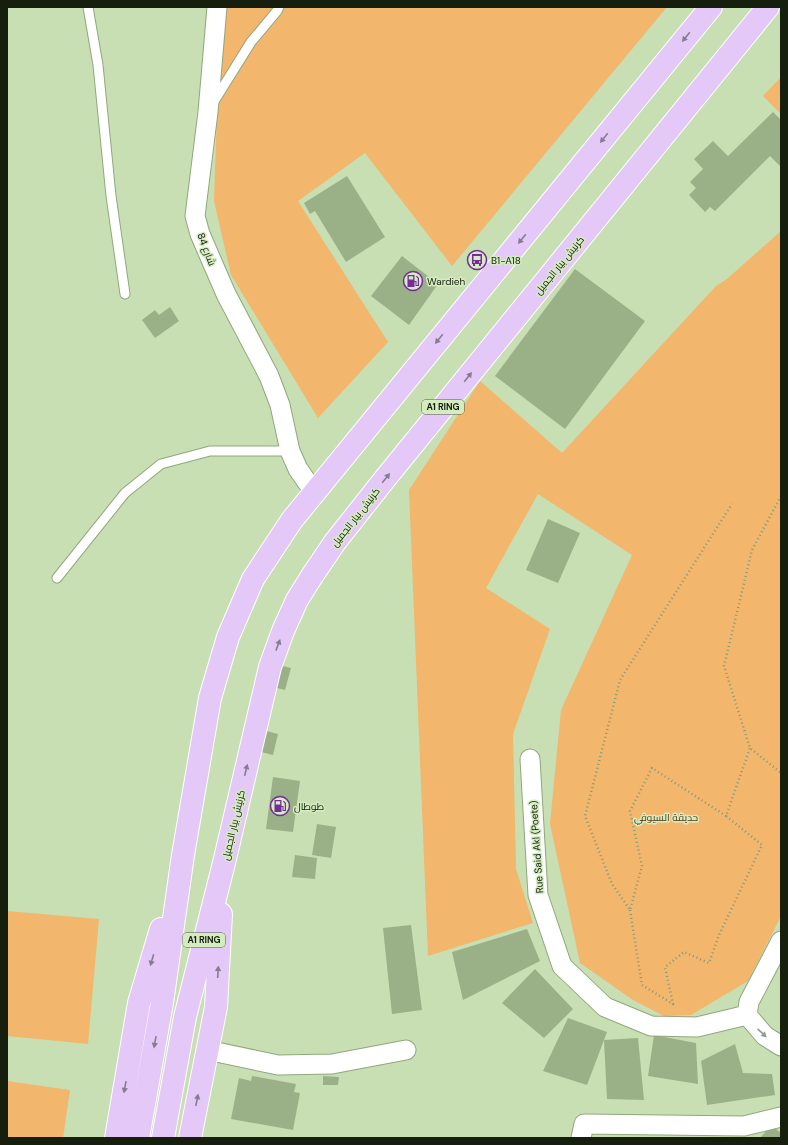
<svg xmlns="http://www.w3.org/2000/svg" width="788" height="1145" viewBox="0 0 788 1145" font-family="'DM Sans',Cairo,sans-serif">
	<rect width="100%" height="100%" fill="#c7dfb3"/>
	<path fill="#f2b66c" d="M226 7H667L452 266 365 153 298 201 388 342 318 418 231 275 214 201 218 83Z
		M781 77V114L763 96Z
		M781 231V916L748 981 691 1015 664 1016 633 1000 580 963 550 824 561 710 632 555 538 494 486 588 550 629 513 734 516 869 533 923 428 956 409 490 480 381 562 453 716 286 727 279Z
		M7 911 99 919 88 1044 7 1036Z
		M7 1081 70 1090 63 1138H7Z"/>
	<path fill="#9ab187" d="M773 112 781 120V167L770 156 715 211 710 207 705 212 689 195 696 188 690 182 703 169 694 159 713 141 728 156Z
		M347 176 385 237 346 262 315 211 310 214 304 203Z
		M402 256 438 284 409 325 371 296Z
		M575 269 645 321 565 429 495 376Z
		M170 307 179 321 155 338 142 320 155 310 159 315Z
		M548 519 580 533 558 583 526 570Z
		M274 664 291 668 285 690 269 686Z
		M259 729 278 734 273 755 253 750Z
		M273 777 300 781 293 832 266 829Z
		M317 824 336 827 331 858 312 855Z
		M295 855 317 858 315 879 292 877Z
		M411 925 422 1010 392 1014 383 928Z
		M527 929 540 961 463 1000 452 952Z
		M535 969 573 1009 544 1038 502 1003Z
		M568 1018 607 1032 587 1085 543 1071Z
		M654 1035 696 1043 698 1084 648 1076Z
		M638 1038 644 1100 607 1099 604 1040Z
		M735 1044 743 1073 772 1074 775 1095 707 1105 701 1061Z
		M252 1076 296 1084 294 1092 300 1093 293 1130 231 1119 239 1078 251 1081Z
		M323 1076 339 1077 338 1085H323Z
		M771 1125 781 1133V1138H760Z"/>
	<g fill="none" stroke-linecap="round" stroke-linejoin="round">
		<defs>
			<path id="lane" d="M88 7 98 65 111 196 125 294
				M213 103 251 42 277 11 279 7
				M57 578 125 493 161 464 210 451H290"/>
			<path id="street" d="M217 7 208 112 195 216 200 234 226 294 269 376 280 405 290 451 298 469 307 482 318 488
				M530 759 538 895 562 966 605 1007 651 1026 697 1027 747 1015
				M747 1015 749 1002 781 941
				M747 1015 765 1036 781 1046
				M207 1050 278 1065 332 1064 406 1050
				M581 1138 584 1124 744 1126 781 1117"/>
			<path id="highway" d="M116 1138 139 1003 161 929
				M138 1138 162 1003 183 855 210 698 228 637 253 579 292 520 711 7
				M163 1138 185 1017 224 863 270 667 283 631 297 600 312 576 335 542 384 480 768 7
				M190 1138 216 1007 221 914"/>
		</defs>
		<use href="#lane" stroke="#91a77d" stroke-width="11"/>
		<use href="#street" stroke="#91a77d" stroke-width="21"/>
		<use href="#highway" stroke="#fff" stroke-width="24"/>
		<path stroke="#879977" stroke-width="2.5" stroke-dasharray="1 3" stroke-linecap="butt" d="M781 496 752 550 724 666 750 748 781 773
			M726 816 652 768 630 811 642 866 630 910 612 884 585 816 620 680 732 504
			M630 910 642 985 673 1004 665 967 684 952 709 963 719 935 762 845 726 816 750 748"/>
		<use href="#lane" stroke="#fff" stroke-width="9"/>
		<use href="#street" stroke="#fff" stroke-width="19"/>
		<use href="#highway" stroke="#e4c9f8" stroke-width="22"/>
	</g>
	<defs><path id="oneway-solid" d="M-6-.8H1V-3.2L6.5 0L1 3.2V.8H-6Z"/></defs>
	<g fill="#877c8f">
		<use href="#oneway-solid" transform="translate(686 37) rotate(129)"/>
		<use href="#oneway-solid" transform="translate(604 138) rotate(129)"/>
		<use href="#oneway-solid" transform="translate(522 239) rotate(129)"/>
		<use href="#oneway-solid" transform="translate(439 339) rotate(129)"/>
		<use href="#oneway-solid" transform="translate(468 377) rotate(-51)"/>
		<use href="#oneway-solid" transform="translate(386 478) rotate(-51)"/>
		<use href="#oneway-solid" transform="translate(278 645) rotate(-70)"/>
		<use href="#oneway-solid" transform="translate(246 770) rotate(-77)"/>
		<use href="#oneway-solid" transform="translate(152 960) rotate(106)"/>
		<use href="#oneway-solid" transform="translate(218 972) rotate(-87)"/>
		<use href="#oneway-solid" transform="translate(155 1042) rotate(100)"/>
		<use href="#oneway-solid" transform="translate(125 1087) rotate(100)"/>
		<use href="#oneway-solid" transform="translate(197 1100) rotate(-79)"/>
	</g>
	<use fill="#969a93" href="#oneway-solid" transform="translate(762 1033) rotate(43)"/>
	<defs>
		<symbol id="bus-ring" viewBox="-11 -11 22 22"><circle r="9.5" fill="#d4ecc0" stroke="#752b9d" stroke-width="1.5"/><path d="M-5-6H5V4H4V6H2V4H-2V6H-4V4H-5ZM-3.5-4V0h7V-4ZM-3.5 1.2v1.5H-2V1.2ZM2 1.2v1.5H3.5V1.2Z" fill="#752b9d"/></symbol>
		<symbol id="fuel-ring" viewBox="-11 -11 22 22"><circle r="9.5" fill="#d4ecc0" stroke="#752b9d" stroke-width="1.5"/><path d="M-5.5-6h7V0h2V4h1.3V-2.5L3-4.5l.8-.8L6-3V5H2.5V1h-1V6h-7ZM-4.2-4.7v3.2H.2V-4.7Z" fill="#752b9d"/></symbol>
	</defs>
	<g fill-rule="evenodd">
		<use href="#bus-ring" x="466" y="249" width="22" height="22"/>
		<use href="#fuel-ring" x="402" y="270" width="22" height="22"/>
		<use href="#fuel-ring" x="269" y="795" width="22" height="22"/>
	</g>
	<g text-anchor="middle" stroke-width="3" stroke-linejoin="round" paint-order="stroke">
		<g fill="#d4ecc0" stroke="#4f5c43" stroke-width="1">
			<rect x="422" y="400" width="42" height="14" rx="3"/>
			<rect x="183" y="933" width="42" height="14" rx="3"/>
		</g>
		<g font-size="9" font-weight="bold" fill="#161e0e">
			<text x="443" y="410">A1 RING</text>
			<text x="204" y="943">A1 RING</text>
		</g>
		<g font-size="10" fill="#161e0e" stroke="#d4ecc0">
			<text transform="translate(207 249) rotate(69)" y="4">شارع 84</text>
			<text transform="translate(559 265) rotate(-51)" y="4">كرنيش بيار الجميل</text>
			<text transform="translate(355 517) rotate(-52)" y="4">كرنيش بيار الجميل</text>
			<text transform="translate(233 825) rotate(-77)" y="4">كرنيش بيار الجميل</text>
			<text transform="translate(536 847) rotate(-94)" y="4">Rue Said Akl (Poete)</text>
		</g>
		<g font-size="10" fill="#161e0e" stroke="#d4ecc0" text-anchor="start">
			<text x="491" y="264">B1-A18</text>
			<text x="427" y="285">Wardieh</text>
			<text x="294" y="810">طوطال</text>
		</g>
		<g font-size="10" fill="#543814" stroke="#d4ecc0">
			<text x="666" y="821">حديقة السيوفي</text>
		</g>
	</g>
	<rect width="788" height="1145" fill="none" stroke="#161e0e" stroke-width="16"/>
</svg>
